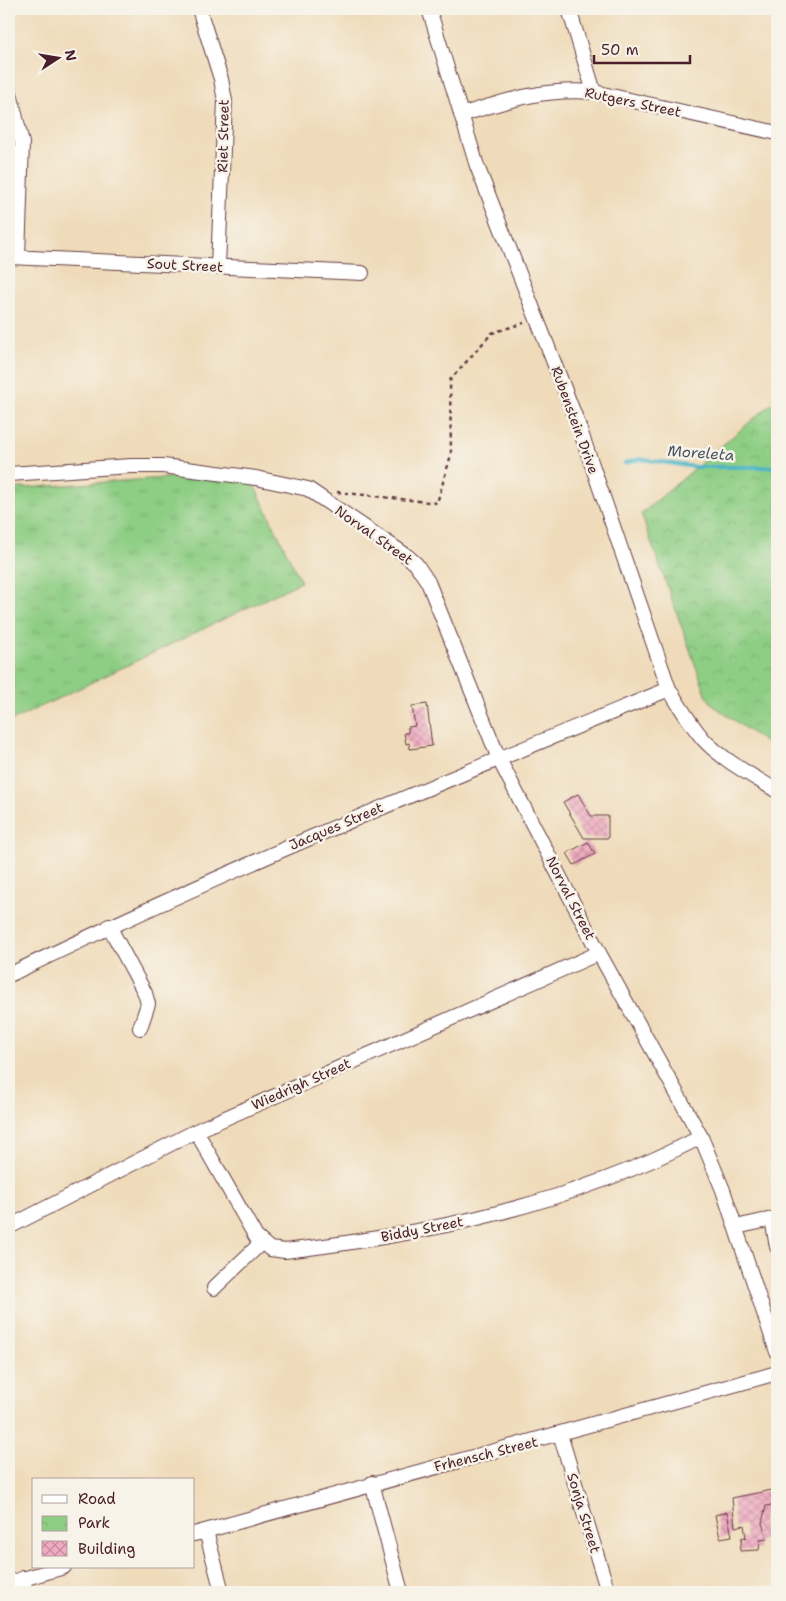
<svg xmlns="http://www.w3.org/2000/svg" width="786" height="1601" viewBox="0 0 786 1601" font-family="'Shantell Sans',sans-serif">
	<defs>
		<pattern id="grass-tufts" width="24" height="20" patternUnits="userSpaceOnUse" patternTransform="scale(1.25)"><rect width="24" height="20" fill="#8ece84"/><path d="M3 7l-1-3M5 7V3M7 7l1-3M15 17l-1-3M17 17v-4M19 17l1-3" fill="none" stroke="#7cb072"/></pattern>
		<pattern id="park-crowns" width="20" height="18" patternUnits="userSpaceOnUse" patternTransform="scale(1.25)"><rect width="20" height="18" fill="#8ece84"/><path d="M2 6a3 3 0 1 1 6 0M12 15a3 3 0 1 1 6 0" fill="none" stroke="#7cb072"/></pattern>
		<pattern id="building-cross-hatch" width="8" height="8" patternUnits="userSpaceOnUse" patternTransform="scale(1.25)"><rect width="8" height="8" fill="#f0aac1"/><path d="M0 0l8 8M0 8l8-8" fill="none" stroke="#c48a9d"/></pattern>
	</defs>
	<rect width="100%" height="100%" fill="#f7f3e8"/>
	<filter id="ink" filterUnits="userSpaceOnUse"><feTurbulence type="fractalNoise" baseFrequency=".02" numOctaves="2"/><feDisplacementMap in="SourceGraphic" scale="10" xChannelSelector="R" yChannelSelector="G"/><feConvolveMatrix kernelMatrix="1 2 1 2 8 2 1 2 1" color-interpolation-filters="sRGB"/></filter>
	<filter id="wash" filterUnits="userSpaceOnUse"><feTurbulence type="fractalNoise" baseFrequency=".0096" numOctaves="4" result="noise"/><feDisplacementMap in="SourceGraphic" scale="20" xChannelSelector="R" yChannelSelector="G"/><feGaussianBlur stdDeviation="1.12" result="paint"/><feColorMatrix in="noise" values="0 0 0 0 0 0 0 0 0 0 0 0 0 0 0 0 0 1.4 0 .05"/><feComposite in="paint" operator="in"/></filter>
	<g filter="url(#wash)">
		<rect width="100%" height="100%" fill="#efdbba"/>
		<path fill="url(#grass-tufts)" stroke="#6c7658" d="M248 472 301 582 9 722V489Z"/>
		<path fill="url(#park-crowns)" stroke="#6c7658" d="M777 399V751L714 706 707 697 641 514Z"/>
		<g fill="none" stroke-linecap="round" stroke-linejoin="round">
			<path stroke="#4ab5c7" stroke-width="4" d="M625 463 640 459 696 467H777"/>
		</g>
		<g id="blocks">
			<path fill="url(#building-cross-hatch)" d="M427 704 432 746 410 749 409 743 406 744 404 733H408V727L415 726 412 706Z
				M578 794 591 816H608V838H584L563 802Z
				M588 842 595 854 574 865 567 853Z
				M777 1489V1504L766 1506 762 1523 767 1539 760 1540 759 1550 740 1551 742 1537 746 1538 744 1525 735 1527 732 1498Z
				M727 1512 732 1536 720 1538 715 1515Z"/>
		</g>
	</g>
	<g filter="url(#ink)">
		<use href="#blocks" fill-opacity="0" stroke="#633b40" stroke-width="1"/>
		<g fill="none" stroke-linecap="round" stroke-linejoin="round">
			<defs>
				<path id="minor" d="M199 9 221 79 225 101 218 266
					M429 9 477 166 578 424 669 689C680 707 690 724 704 740 724 761 753 776 777 791
					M569 9 594 92
					M9 89 22 143 18 257
					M461 115C508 100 544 88 594 92L777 133
					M9 257 362 273
					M9 474 131 466H163L256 478 308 489 407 556 416 564 428 582 499 759 599 953 701 1137 723 1190 777 1352
					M109 926 145 993 148 1004 140 1028
					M9 975C224 870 447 780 669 689
					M196 1131 256 1237 270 1249 285 1251C430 1234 571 1204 701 1137
					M772 1219 777 1247
					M9 1227 196 1131 599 953
					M736 1227 777 1218
					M214 1288 261 1243
					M560 1434 608 1592
					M372 1483 401 1592
					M206 1531 222 1592
					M194 1534 777 1373
					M23 1578 26 1592
					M9 1583 64 1567"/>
			</defs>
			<use href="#minor" stroke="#633b40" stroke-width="16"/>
			<path stroke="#633b40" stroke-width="2.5" stroke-dasharray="4 4" stroke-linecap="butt" d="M337 492 437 503 451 455 450 380 492 333 524 323"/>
			<use href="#minor" stroke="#fff" stroke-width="14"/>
		</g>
	</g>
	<g text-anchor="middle" stroke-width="5" stroke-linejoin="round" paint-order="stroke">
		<g font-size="14" fill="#4a1f2b" stroke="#f7f3e8">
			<text transform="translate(633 102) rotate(12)" y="5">Rutgers Street</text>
			<text transform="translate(223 136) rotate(-89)" y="5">Riet Street</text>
			<text transform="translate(185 265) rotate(3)" y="5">Sout Street</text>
			<text transform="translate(575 420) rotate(70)" y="5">Rubenstein Drive</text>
			<text transform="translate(374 535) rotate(35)" y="5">Norval Street</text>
			<text transform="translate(336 826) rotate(-23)" y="5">Jacques Street</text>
			<text transform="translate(571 898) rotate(63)" y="5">Norval Street</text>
			<text transform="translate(301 1084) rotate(-24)" y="5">Wiedrigh Street</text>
			<text transform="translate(422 1229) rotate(-11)" y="5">Biddy Street</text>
			<text transform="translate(486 1454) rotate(-14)" y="5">Frhensch Street</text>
			<text transform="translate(584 1513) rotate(73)" y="5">Sonja Street</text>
		</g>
		<g font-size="15" font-style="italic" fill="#4a5462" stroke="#f7f3e8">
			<text transform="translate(701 453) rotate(4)" y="5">Moreleta</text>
		</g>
	</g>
	<rect width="786" height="1601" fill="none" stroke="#f7f3e8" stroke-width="30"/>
	<rect x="32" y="1478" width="162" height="90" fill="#f7f3e8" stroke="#b29e9c"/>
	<rect x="42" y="1495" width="25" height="8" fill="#ffffff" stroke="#b29e9c"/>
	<text x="78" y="1504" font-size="15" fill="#4a1f2b">Road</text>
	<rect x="42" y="1516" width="25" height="15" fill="url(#park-crowns)" stroke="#b29e9c"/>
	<text x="78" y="1528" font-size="15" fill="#4a1f2b">Park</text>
	<rect x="42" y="1541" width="25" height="15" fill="url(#building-cross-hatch)" stroke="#b29e9c"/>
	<text x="78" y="1554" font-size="15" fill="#4a1f2b">Building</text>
	<g transform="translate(58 58) rotate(78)" stroke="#f7f3e8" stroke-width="4" paint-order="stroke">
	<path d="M0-4L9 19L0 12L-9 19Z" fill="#4a1f2b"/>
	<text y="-8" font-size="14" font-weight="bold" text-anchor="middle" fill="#4a1f2b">N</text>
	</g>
	<path d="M594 55v8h96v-8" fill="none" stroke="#4a1f2b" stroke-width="2.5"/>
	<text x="601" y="55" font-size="15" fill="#4a1f2b" stroke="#f7f3e8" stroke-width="4" paint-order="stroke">50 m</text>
</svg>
